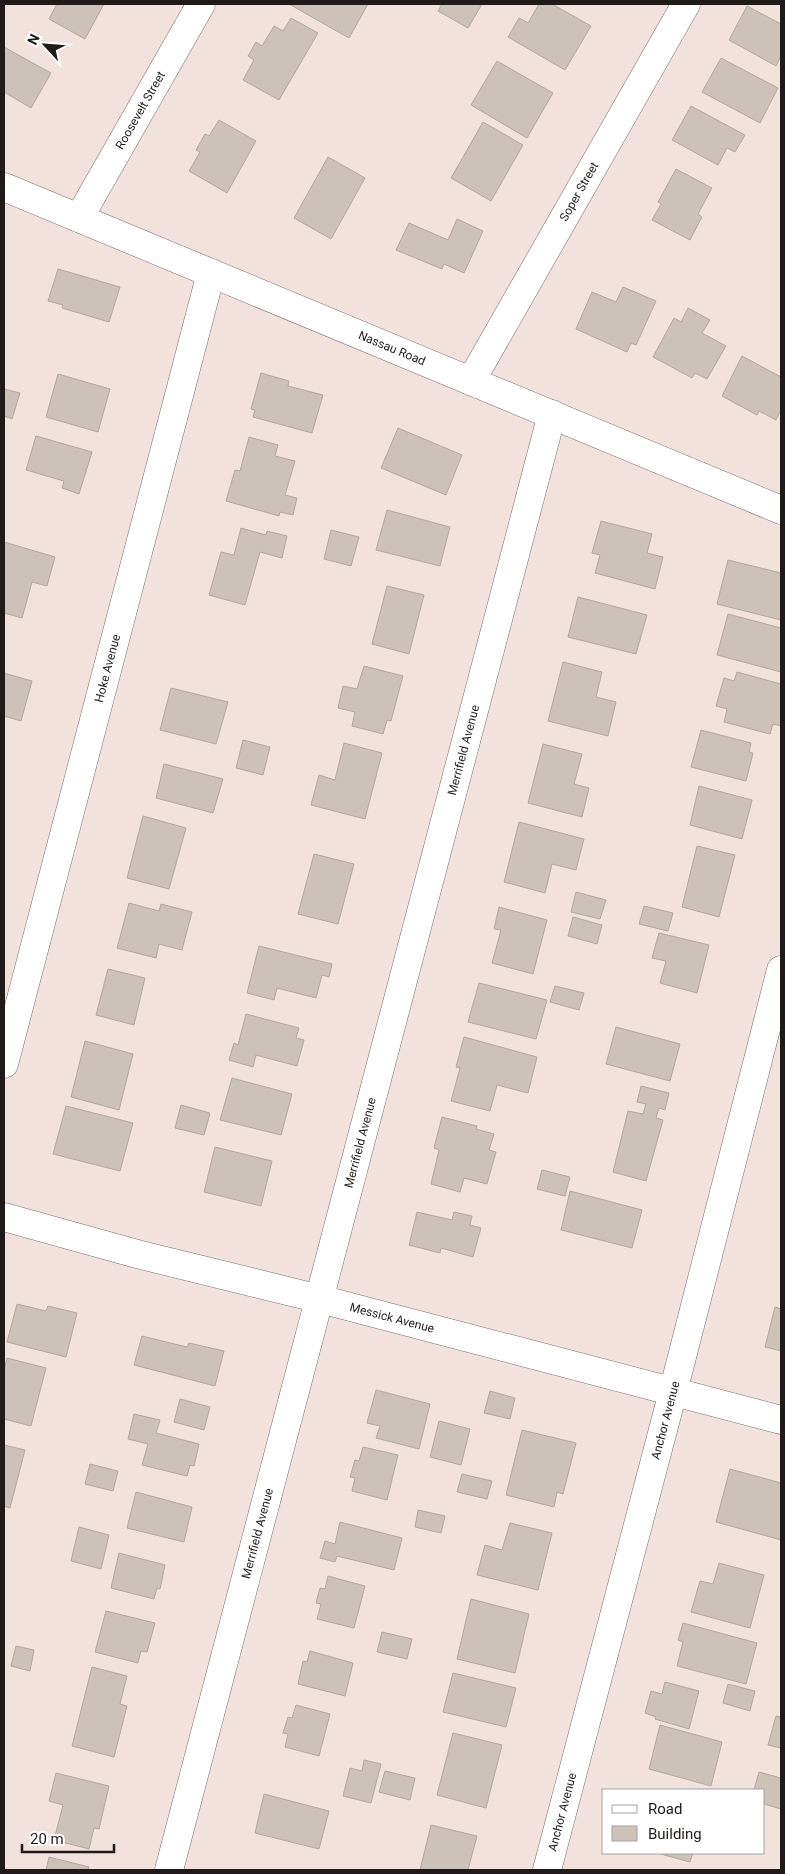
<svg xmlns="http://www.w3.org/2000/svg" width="785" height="1874" viewBox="0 0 785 1874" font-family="Roboto,sans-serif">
	<rect width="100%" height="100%" fill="#f1e2de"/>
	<path fill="#ccc2b9" stroke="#b2a89f" d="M57 4H104L85 39 49 19Z
		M289 4H368L349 38Z
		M442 4H482L468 28 438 11Z
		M539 4H552L591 26 565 70 508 37 519 18 528 23Z
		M747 6 781 24V56L776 66 729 40Z
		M291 18 318 33 279 100 243 80 254 60 248 56 256 42 262 46 274 26 283 31Z
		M4 47 51 73 31 108 4 92Z
		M721 58 778 88 760 123 702 92Z
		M497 61 553 93 527 138 471 105Z
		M691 106 745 135 735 152 727 148 718 165 672 140Z
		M219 120 256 141 227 193 189 171 200 152 196 150 205 134 209 136Z
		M483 122 523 145 491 201 451 178Z
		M328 157 365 178 331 239 294 218Z
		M676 169 712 188 698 214 702 217 690 240 652 220 661 204 658 202Z
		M457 219 483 231 464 273 444 264 442 269 396 250 409 223 448 240Z
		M58 269 120 287 109 322 62 308 63 305 48 301Z
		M623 287 656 301 636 345 631 343 627 352 576 329 592 292 616 302Z
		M688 308 710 320 702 333 726 346 707 379 695 373 692 378 653 357 674 318 681 322Z
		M742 356 781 377V410L776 420 759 411 757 415 722 396Z
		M261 373 289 381 288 386 323 395 312 433 253 417 255 410 251 409Z
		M58 374 110 389 98 432 46 417Z
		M4 389 20 393 12 419 4 416Z
		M398 428 462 455 446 495 381 468Z
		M36 436 92 452 79 494 62 488 64 481 26 470Z
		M249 437 278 445 275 456 295 461 285 495 297 498 293 515 280 512 279 516 226 501 235 470 240 471Z
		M387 510 450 527 440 566 376 550Z
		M601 521 652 534 647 553 663 557 655 589 595 573 600 555 592 553Z
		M241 528 266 535 267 531 287 536 282 558 260 552 245 605 209 595 221 552 234 555Z
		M331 530 359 537 351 566 324 559Z
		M4 542 55 557 47 586 32 582 22 618 4 613Z
		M728 560 781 573V620L717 604Z
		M387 586 424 595 409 654 372 644Z
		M578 597 647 615 636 654 568 637Z
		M728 614 781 628V672L717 655Z
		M563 662 602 672 596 697 616 702 608 736 548 721Z
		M364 666 403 676 391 721 387 720 383 734 352 726 355 712 338 708 343 686 357 689Z
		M737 672 781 684V726L773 724 770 734 724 722 727 709 716 706 724 678 734 681Z
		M4 673 32 681 21 721 4 716Z
		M171 688 228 702 216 744 160 730Z
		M701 730 751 743 749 752 753 753 746 781 691 767Z
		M243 740 270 747 263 775 236 768Z
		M344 743 382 753 365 819 311 805 319 775 335 780Z
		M543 744 582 754 574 784 589 788 582 817 528 803Z
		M164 764 223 779 213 813 156 798Z
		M699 786 752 800 742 839 690 825Z
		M143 816 186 828 169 889 127 878Z
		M519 822 584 839 576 870 552 864 545 893 504 882Z
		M697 846 735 855 719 917 682 907Z
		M314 854 354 864 338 924 298 914Z
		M576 892 606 900 600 919 571 912Z
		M129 903 159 911 161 904 192 912 182 950 159 944 156 958 117 948Z
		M644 906 673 913 668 931 639 924Z
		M499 907 547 920 533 974 492 963 501 930 494 929Z
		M573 917 602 925 597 944 568 936Z
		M659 933 709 945 697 993 660 983 666 961 652 958Z
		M259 946 332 964 329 977 322 975 316 998 277 988 274 1000 247 993Z
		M108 969 145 978 134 1025 96 1015Z
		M479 983 547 1000 536 1039 468 1022Z
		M555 986 584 993 579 1010 550 1002Z
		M246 1014 299 1028 296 1038 304 1040 297 1066 256 1055 253 1067 229 1060 234 1043 238 1045Z
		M616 1027 680 1044 670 1081 606 1064Z
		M464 1037 537 1057 528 1093 497 1085 490 1111 451 1101 460 1068 456 1067Z
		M85 1041 133 1054 119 1110 71 1097Z
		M232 1078 292 1094 281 1135 220 1120Z
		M641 1086 669 1093 665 1110 659 1108 656 1118 663 1120 646 1181 613 1172 628 1111 643 1114 646 1104 637 1102Z
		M181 1105 210 1113 204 1135 175 1128Z
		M66 1106 133 1123 120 1171 53 1154Z
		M442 1117 477 1126 476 1129 494 1134 489 1150 496 1152 487 1184 464 1178 460 1192 431 1184 439 1150 434 1148Z
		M215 1147 272 1161 261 1206 204 1192Z
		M542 1170 570 1177 565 1196 537 1189Z
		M570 1191 642 1210 632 1248 561 1230Z
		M417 1212 452 1220 454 1212 472 1216 470 1225 481 1228 473 1257 441 1248 440 1253 409 1245Z
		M17 1304 46 1311 48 1306 77 1313 66 1357 7 1342Z
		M775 1307 781 1309V1351L765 1347Z
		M142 1336 187 1347 189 1343 224 1351 215 1386 134 1365Z
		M7 1358 46 1368 31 1426 4 1419V1371Z
		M376 1390 430 1404 419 1449 376 1438 380 1426 367 1423Z
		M490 1391 515 1398 510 1419 484 1413Z
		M180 1399 210 1407 204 1430 174 1422Z
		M134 1414 160 1420 156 1433 199 1444 194 1466 190 1465 187 1476 142 1465 148 1444 128 1439Z
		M439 1421 470 1429 461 1465 430 1457Z
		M522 1430 576 1443 563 1494 557 1492 554 1507 506 1495Z
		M4 1445 25 1450 10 1508 4 1506Z
		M363 1447 398 1455 387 1500 352 1491 355 1478 350 1477 355 1460 359 1461Z
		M90 1464 118 1471 113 1491 85 1484Z
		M730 1469 781 1483V1540L716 1522Z
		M462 1474 492 1481 487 1499 457 1492Z
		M136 1492 192 1507 184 1542 127 1528Z
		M418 1510 445 1516 441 1533 415 1527Z
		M340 1522 402 1538 394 1570 337 1556 335 1562 320 1558 325 1541 335 1544Z
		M510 1523 552 1533 538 1590 477 1575 485 1545 502 1550Z
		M79 1527 109 1535 101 1569 71 1561Z
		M119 1553 165 1565 160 1589 157 1588 154 1599 111 1588Z
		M719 1563 764 1575 750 1628 691 1612 700 1581 713 1584Z
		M328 1576 365 1586 354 1628 317 1619 321 1604 316 1603 320 1588 325 1589Z
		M471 1599 529 1614 515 1673 457 1659Z
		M106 1611 155 1623 147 1652 141 1651 138 1663 95 1652Z
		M683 1623 757 1643 746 1684 677 1666 683 1642 678 1640Z
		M382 1632 412 1639 407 1659 377 1652Z
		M16 1646 34 1650 30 1671 11 1666Z
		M310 1651 353 1663 345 1696 298 1684 303 1661 307 1662Z
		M92 1667 127 1676 120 1704 127 1706 114 1757 72 1746Z
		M453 1673 516 1688 506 1727 443 1712Z
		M665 1682 699 1691 689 1729 655 1719 656 1717 645 1713 651 1691 662 1694Z
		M728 1684 755 1691 750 1711 723 1703Z
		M296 1705 330 1714 319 1756 285 1747 288 1734 283 1733 288 1717 292 1718Z
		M776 1716 781 1717V1748L768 1745Z
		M660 1725 722 1742 711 1786 649 1769Z
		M453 1733 502 1745 486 1808 437 1795Z
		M364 1760 381 1764 371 1803 343 1796 350 1768 362 1771Z
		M385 1771 415 1778 410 1800 379 1792Z
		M759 1772 781 1778V1809L764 1804V1790H754Z
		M56 1773 109 1786 99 1829 94 1828 89 1849 54 1840 63 1805 49 1801Z
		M264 1794 329 1811 319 1849 255 1833Z
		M431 1825 477 1836 468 1870H420Z
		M657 1853H693L690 1862Z
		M49 1857 89 1867 88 1870H46Z"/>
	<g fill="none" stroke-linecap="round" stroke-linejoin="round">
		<defs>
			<g id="minor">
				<path id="s1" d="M4 187 781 510"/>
				<path id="s2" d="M79 218 201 4"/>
				<path id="s3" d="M471 381 686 4"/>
				<path id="s4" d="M4 1064 211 273"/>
				<path id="s5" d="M4 1217 137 1254 320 1299 781 1420"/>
				<path id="s6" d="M169 1870 552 414"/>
				<path id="s7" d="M547 1870 673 1392 781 970"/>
			</g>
		</defs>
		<use href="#minor" stroke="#7c6f6b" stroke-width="29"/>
		<use href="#minor" stroke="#fff" stroke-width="28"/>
	</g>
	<g text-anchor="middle" stroke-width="4" stroke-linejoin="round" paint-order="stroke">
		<g font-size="12" fill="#201b19" stroke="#fff">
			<text dy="4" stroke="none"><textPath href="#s2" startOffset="124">Roosevelt Street</textPath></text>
			<text dy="4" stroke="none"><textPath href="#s3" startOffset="218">Soper Street</textPath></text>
			<text dy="4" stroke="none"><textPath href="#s1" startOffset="420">Nassau Road</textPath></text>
			<text dy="4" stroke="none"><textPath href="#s4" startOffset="409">Hoke Avenue</textPath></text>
			<text dy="4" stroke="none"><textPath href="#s6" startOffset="1158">Merrifield Avenue</textPath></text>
			<text dy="4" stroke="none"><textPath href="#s6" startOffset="752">Merrifield Avenue</textPath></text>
			<text dy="4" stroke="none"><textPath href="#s5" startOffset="401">Messick Avenue</textPath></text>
			<text dy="4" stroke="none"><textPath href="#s7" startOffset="465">Anchor Avenue</textPath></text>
			<text dy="4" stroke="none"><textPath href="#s6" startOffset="348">Merrifield Avenue</textPath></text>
			<text dy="4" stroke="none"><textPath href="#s7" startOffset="60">Anchor Avenue</textPath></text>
		</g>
	</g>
	<rect width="785" height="1874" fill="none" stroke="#201b19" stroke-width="10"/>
	<rect x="602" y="1789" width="162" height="65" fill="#ffffff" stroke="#a6a4a3"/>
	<rect x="612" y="1805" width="25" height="8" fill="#ffffff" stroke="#a6a4a3"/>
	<text x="648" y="1814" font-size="15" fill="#201b19">Road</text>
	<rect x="612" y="1826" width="25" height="15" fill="#ccc2b9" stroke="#a6a4a3"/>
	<text x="648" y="1839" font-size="15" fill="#201b19">Building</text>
	<g transform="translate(45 45) rotate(296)" stroke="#ffffff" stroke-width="4" paint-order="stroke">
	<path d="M0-4L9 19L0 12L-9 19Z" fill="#201b19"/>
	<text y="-8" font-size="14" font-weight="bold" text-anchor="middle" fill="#201b19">N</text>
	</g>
	<path d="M22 1844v8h92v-8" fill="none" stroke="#201b19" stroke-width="2.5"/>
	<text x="30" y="1844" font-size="15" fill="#201b19" stroke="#ffffff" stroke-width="4" paint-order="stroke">20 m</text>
</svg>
